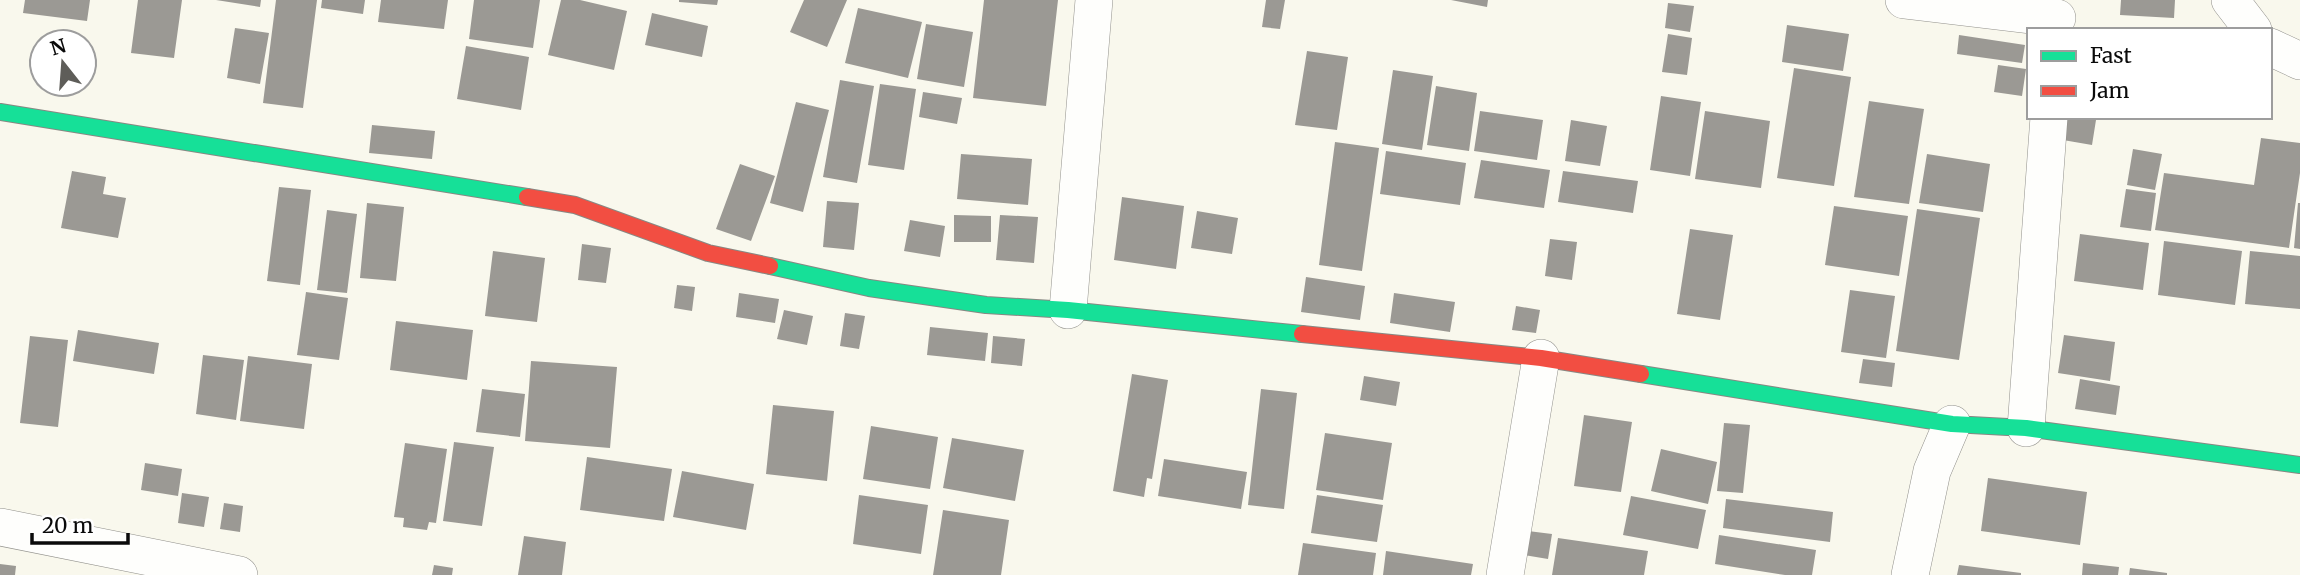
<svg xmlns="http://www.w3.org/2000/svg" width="2300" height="575" viewBox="0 0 2300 575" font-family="Merriweather,serif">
	<rect width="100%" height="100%" fill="#f9f8ed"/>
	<path fill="#9b9994" d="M25 0H90L87 21 23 13Z
		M138 0H182L174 58 131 53Z
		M216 0H261L260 7Z
		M276 0H317L303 108 263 103Z
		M322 0H365L363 14 321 8Z
		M381 0H448L444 29 378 22Z
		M474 0H540L533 48 469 39Z
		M561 0H580L627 11 614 70 548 55Z
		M679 0H718L717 5 679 2Z
		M804 0H847L827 47 790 32Z
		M984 0H1058L1046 106 973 98Z
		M1266 0H1285L1280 29 1262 27Z
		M1451 0H1488L1487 7Z
		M2121 0H2175L2174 18 2120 15Z
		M1668 3 1694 6 1690 32 1665 28Z
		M858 8 922 22 908 78 845 63Z
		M652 13 708 26 702 57 645 45Z
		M926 24 973 32 964 87 917 79Z
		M1787 25 1849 34 1843 71 1782 62Z
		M235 28 269 33 260 84 227 78Z
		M1668 34 1692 38 1687 75 1662 72Z
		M1959 35 2025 45 2022 63 1957 54Z
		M466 46 529 57 521 110 457 99Z
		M1307 51 1348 57 1337 130 1295 125Z
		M1998 65 2026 69 2022 96 1994 92Z
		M1794 68 1851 77 1834 186 1777 178Z
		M1393 70 1433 76 1422 150 1382 144Z
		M840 80 874 86 857 183 823 177Z
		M880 84 916 89 904 170 868 165Z
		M1436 86 1477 93 1469 151 1427 145Z
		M923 92 962 98 957 124 919 117Z
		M1661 96 1701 102 1690 176 1650 170Z
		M1869 101 1924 109 1909 204 1854 197Z
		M796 102 829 110 803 212 770 203Z
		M1480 111 1543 120 1537 160 1474 151Z
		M1705 111 1770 121 1761 188 1695 179Z
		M2066 117 2096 120 2092 145 2063 140Z
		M1571 120 1607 126 1600 166 1565 161Z
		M372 125 435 131 432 159 369 153Z
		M2261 138 2300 143V173L2289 248 2155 230 2164 173 2254 185Z
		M1335 142 1379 148 1362 271 1319 265Z
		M2133 149 2162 154 2155 190 2127 185Z
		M1386 151 1466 163 1460 205 1380 194Z
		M961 154 1032 159 1028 205 957 199Z
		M1927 154 1990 164 1983 212 1919 203Z
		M1481 160 1550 170 1544 208 1474 198Z
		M740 164 775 176 751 241 716 229Z
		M72 171 106 177 103 194 126 198 118 238 61 228Z
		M1563 171 1638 181 1633 213 1558 202Z
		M279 187 311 190 300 285 267 281Z
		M2126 189 2156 193 2151 231 2120 227Z
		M1122 197 1184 206 1176 269 1114 260Z
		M827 201 859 203 854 250 823 247Z
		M367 203 404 207 396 281 360 278Z
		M2298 203H2300V249L2294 248Z
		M1834 206 1908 216 1899 276 1825 265Z
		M1917 209 1980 218 1959 360 1896 351Z
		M327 210 357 214 347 293 317 290Z
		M1197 211 1238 218 1232 254 1191 248Z
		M954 215 991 216V242H954Z
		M1000 215 1038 217 1034 263 996 260Z
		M910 220 945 226 940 257 904 251Z
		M1690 229 1733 235 1720 320 1677 314Z
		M2080 234 2149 243 2143 290 2074 281Z
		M1550 239 1577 242 1572 280 1545 276Z
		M2164 241 2242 251 2235 305 2158 295Z
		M582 244 611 248 606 283 578 280Z
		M493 251 545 258 537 322 485 316Z
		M2250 251 2300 256V309L2245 304Z
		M1306 277 1365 286 1360 320 1301 312Z
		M677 285 695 287 692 311 674 308Z
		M1850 290 1895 296 1886 358 1841 352Z
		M306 292 348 298 339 360 297 355Z
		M739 293 779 299 775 323 736 317Z
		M1394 293 1455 302 1450 332 1390 323Z
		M1516 306 1540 310 1536 333 1512 330Z
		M784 310 813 316 807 345 777 339Z
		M845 313 865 316 859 349 840 346Z
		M396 321 473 330 467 380 390 370Z
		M930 327 988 333 985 361 927 355Z
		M78 330 159 343 154 374 73 361Z
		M2064 335 2115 342 2110 381 2058 373Z
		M30 336 68 340 58 427 20 423Z
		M993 336 1025 339 1022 366 991 363Z
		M203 355 244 360 236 420 196 414Z
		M248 356 312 364 304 429 240 421Z
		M1863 359 1895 363 1892 387 1859 383Z
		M531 361 617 367 610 448 525 441Z
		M1132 374 1168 380 1152 479 1147 478 1144 497 1113 491Z
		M1364 376 1400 382 1396 406 1360 400Z
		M2080 379 2120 386 2116 415 2075 409Z
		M482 389 525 394 520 437 476 432Z
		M1261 389 1297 393 1284 509 1248 505Z
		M773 405 834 411 827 481 766 474Z
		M1584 415 1632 422 1621 492 1574 486Z
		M1724 423 1750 425 1743 493 1717 491Z
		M871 426 938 437 930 489 863 479Z
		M1325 433 1392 443 1383 500 1316 490Z
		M952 438 1024 450 1015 501 943 488Z
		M454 442 494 447 482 526 443 521Z
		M405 443 447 449 436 523 429 522 427 530 403 527 404 518 394 517Z
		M1661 449 1717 462 1708 504 1651 491Z
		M587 457 672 469 664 521 580 510Z
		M1164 459 1247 472 1241 509 1158 496Z
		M145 463 182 469 178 496 141 490Z
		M682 471 754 484 746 530 673 517Z
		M1988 478 2087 492 2080 545 1981 531Z
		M182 493 209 497 204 527 178 523Z
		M859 495 928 505 921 554 853 544Z
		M1317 495 1383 505 1377 542 1311 533Z
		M1631 496 1706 510 1698 549 1623 535Z
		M1726 499 1833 512 1830 542 1723 528Z
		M224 503 243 506 240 532 220 529Z
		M943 510 1009 520 1001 575H933Z
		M1528 531 1552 534 1548 559 1524 555Z
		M1719 535 1816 550 1812 575H1785L1715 564Z
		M524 536 566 542 562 575H518Z
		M1558 538 1648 551 1644 575H1552Z
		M1303 543 1376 553 1373 575H1298Z
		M1386 551 1473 564 1471 575H1383Z
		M2083 563 2119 567 2118 575H2082Z
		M0 564 16 566 15 575H0Z
		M434 565 453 568 452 575H432Z
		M1959 565 2021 573V575H1957Z
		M2130 568 2167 573V575H2129Z"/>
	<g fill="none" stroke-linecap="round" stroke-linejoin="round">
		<defs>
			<path id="street" d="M1904 0 2057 18
				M2230 0 2253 30
				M2270 47 2300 61
				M1068 310 1094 0
				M2026 428 2049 117
				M0 527 239 575
				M1505 575 1541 358
				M1910 575 1932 471 1952 424"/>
			<path id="fast" d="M0 112 527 197
				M770 266 869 288 986 305 1068 310 1302 334
				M1641 374 1952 424 2026 428 2300 465"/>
			<path id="jam" d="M527 197 575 205 708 253 770 266
				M1302 334 1541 358 1641 374"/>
		</defs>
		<use href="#street" stroke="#92918c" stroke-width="38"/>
		<use href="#fast" stroke="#888883" stroke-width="18"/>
		<use href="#jam" stroke="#888883" stroke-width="18"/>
		<use href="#street" stroke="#fefefc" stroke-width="37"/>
		<use href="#fast" stroke="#16e098" stroke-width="16"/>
		<use href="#jam" stroke="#f24e42" stroke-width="16"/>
	</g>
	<rect x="2027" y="28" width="245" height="91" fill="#ffffff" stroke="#9d9d9d" stroke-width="2"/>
	<rect x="2041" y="51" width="35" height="10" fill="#16e098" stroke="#9d9d9d" stroke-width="2"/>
	<text x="2090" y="63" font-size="21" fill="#0a0a0a">Fast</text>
	<rect x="2041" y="86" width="35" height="10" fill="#f24e42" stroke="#9d9d9d" stroke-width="2"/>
	<text x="2090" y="98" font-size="21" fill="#0a0a0a">Jam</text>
	<g transform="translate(63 63) rotate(343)"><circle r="33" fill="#ffffff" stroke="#9d9d9d" stroke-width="2"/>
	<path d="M0-5L12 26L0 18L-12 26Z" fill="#5e5d59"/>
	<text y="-10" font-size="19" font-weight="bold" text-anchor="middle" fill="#0a0a0a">N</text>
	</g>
	<path d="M32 533v10h96v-10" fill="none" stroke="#0a0a0a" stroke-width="3.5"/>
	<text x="42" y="533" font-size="21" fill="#0a0a0a" stroke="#ffffff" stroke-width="5" paint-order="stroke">20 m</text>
</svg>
